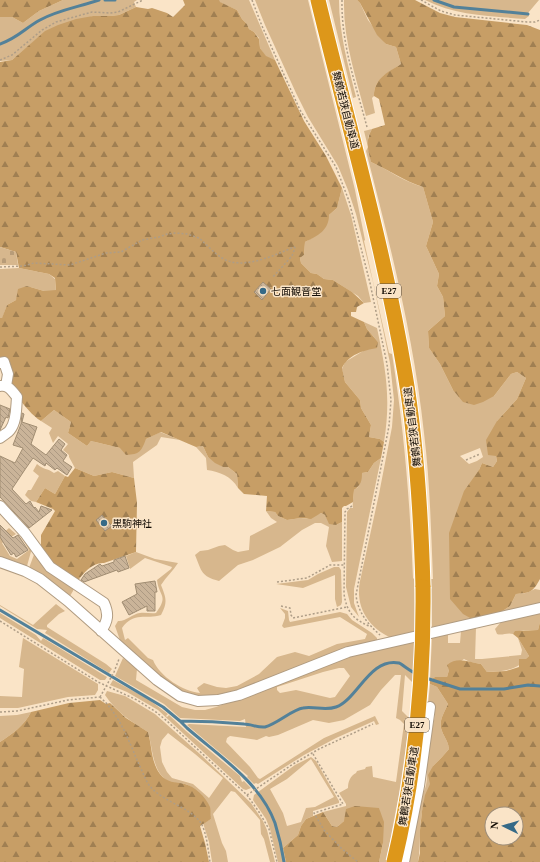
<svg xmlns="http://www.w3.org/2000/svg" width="540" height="862" viewBox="0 0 540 862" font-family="'Times New Roman','Noto Sans JP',serif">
	<defs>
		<pattern id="forest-firs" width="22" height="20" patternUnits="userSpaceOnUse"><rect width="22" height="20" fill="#c79e66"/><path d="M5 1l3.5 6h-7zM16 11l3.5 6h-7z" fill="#a07f52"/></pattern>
		<pattern id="cemetery-stones" width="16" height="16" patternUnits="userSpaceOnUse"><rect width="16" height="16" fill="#d7b78d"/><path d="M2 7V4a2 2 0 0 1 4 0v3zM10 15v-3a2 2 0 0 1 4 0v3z" fill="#b89c78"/></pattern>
		<pattern id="building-back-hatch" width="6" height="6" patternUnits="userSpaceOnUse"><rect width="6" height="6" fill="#cab499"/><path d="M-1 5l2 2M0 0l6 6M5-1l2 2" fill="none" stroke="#ac9982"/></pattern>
	</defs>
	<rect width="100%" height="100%" fill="#fae4c7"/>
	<path fill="#d7b78d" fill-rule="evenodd" d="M63 0H137L134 2 136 7 119 15 110 16H93L39 37 12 60 0 61V17H12L23 23 39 11Z
		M219 0H249L275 60 266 57 260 48 259 38 254 32 249 29 247 24 242 19 237 10 219 2Z
		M255 0H308L355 190 365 240 364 241 389 353 392 354C404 428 410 502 413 578L414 579 415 631 391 638C368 627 355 607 360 581L379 494 392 427 394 400 390 363 373 282 356 214 348 190 338 166 308 117 296 93 265 25Z
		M329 0H339C339 33 348 65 356 97L353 98Z
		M344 0H357L360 3 368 20 386 44 396 47 401 64C387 74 374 78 374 96L372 98 375 113 366 116C356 78 343 40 344 0Z
		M425 0H539L528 13 529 16 525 19C491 16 456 16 425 0Z
		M372 129 368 137 371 162C389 170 404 182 423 187L433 222 426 246 439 274 437 286 443 297 445 316 428 331 429 348 440 364 453 390 494 396 511 374 517 372 526 378 517 399 497 421 496 456 497 461 493 467 482 463 479 470 472 619 432 627 431 579H433C431 530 430 482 424 433 414 338 390 244 366 151L368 147 364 131ZM480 448 483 457 477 461 469 464 460 456Z
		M342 188 351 215 371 302 364 303 358 296 333 280 324 279 317 274 311 273 301 263 300 258 304 255 305 242 312 238 329 215 337 208Z
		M19 268 49 274 55 279 56 291H44L27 286 16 300 7 305 2 319 0 318V269Z
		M364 322 377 328C386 370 391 399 384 442L380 439 369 437 371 425 361 408 360 400 345 382 342 369 345 362 378 342 367 329Z
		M54 410 71 422 68 433 87 446 91 441 120 448 146 439 160 432 180 440 161 437 157 445 133 462 134 478 112 472 94 476 75 468 69 457V455L63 450 68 444 58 436 53 443 49 433 52 428 41 421Z
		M203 446 208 457 223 467H228L237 474 238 488C231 476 220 472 207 470L206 458 196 447Z
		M381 458 354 589V603L359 617 351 607 346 587 347 512 350 508H353C352 503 354 497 354 490L358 487 362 473 368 472 374 463Z
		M37 464C44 470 47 468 54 473L58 471 65 476 55 494 45 488 36 502 31 501 25 495 28 490H31L39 476 33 471Z
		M266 511 275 512 278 516 287 520 301 518 307 519 321 513 325 515 336 525 342 522V561L332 562 326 546 329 527 321 523H315L302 530 280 547 253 560 238 565 219 581C201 576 202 572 195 555L200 551 208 550 219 546 225 545 233 550 238 552 249 550 250 536 277 522 271 518Z
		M9 528 16 534 2 543 10 556 17 559 29 550 18 531 32 548 27 566 14 561 0 557V536Z
		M35 552 74 587 73 591 70 596 42 574 29 568Z
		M136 552 155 559 178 563C173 571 166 577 161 585 166 598 168 602 161 615 146 620 134 611 122 628L125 640 128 638 148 658 153 660C160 677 183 691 200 693L197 688 204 683 217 687 226 688 237 686 259 674 277 657 295 652 309 656 337 644 365 639 367 634 340 617 284 628 282 626 285 618V614L280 608 288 611 289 620 290 622 340 612 347 614 352 620 372 633 377 638V641L347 648 237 690 208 697 189 695 172 687 121 643 115 626 118 621C125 622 132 614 140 613 145 612 151 614 156 613 169 595 159 597 157 580L171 569 172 567 145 558 130 569 126 556Z
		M334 567H339L341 570 342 602 341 605 337 607 335 599V575L303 588 276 584 308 580 318 574Z
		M535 589 540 590V603L501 612 510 606 516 594 526 593Z
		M56 604 65 611 59 614 47 625V627L106 664 112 669 109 673 45 633 47 630 37 629 0 606V605L33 625Z
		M0 613 36 635 41 641 43 638 107 677 105 680H100L0 618Z
		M540 613V622L538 630C530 630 519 629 513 634 507 632 502 636 497 634L495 629 501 622Z
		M476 627 475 659H482L521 655 522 650 518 638 529 656C517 671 505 671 487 672L481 664 470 662 464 659 449 670 447 677H435L430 680 432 636 446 633 448 635V643H460L461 631Z
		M23 638 98 684V690L95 695 68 697 18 708H0V696L22 697 24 669 19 667Z
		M415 640 413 683 405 675 402 711 410 719 399 794 386 862H379L383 843 379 808H367L344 821 337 827 332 826 323 812 346 806V804L339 793 348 788C348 782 350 776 356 773L357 771 365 769 366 767 372 766 373 777 396 782 404 724 400 720 396 718 401 675H395L381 690 370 705 344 720 329 723 313 720 278 735 269 737 266 736 257 740 230 736 227 738 226 742 250 767 258 778 260 779 324 738 375 716 379 724 376 725 374 721 336 738 304 755 258 784 256 783 254 784 247 777 248 776 187 725 189 724 246 727 245 719 240 721 180 718 164 704 115 676 123 658 137 669 136 680 182 707 195 710H205L216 707 242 698 351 655ZM339 668H344L350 676 335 697 330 698 296 690 280 693 277 690V687L323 672Z
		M113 680 148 699 168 714 166 716 167 717 169 715 186 731 240 776 242 782 244 781 251 788 246 790 243 789 158 710 127 692 110 685Z
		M430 684 437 687 448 704C445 711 439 720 441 728 443 736 448 740 449 749L442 757 433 766C432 772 432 779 430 785 427 794 424 802 422 812 419 828 421 846 418 862H406L418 800C433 784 424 766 427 748 430 731 436 723 435 705L428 704Z
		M107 691 125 696 155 714 201 755 251 803 263 821 267 830 275 862H270L264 839 261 834 260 820 255 814 235 792 231 791 213 814 222 843 226 851 228 862H212L209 842 203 823 211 819C207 812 196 791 191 787 186 782 177 784 170 782 152 774 153 748 148 732 132 722 116 712 105 695ZM168 733 195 754 223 778 209 798 193 784 172 778 167 772 162 762 160 747 162 740Z
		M31 712C25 725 12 734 0 742V716L17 715Z
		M311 757 316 761 339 801V803L313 811V816L306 819 301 826 298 835 283 848 286 862H278L270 829 266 819 253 800 254 795 295 765ZM311 759 334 797 315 807 306 808 301 822 287 826 283 813 270 789 287 779Z"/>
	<path fill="url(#forest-firs)" fill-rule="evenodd" d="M0 0H63L39 11 23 23 12 17H0Z
		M183 0H219L220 2 237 10 242 19 247 24 249 29 254 32 259 39 260 48 266 56 275 60 304 121 326 156 342 188 337 208 329 215C329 230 318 236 305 242L304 255 300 258 301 263 311 273 317 274 324 279 333 280 352 292 364 303 357 307 356 312H351V316L364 322 367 329 378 342 377 348C364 350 348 355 342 368L345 382 360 400 361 408 371 425 369 437 380 439 384 442 381 458 374 463 368 472 362 473C362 481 361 485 354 490L353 502 346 506H344L342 508V522L336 525 329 524 325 515 321 513 311 519 301 518 287 520 278 516 275 512 266 511 267 496 244 494 238 488 237 474 228 467H223L215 463 208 457 203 446 196 447 161 432 146 439C141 452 140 454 126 455L120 448 91 441 87 446 68 433 71 422 54 410 41 421C25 411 5 380 0 361 0 351 0 330 0 318H2L7 305 16 300 18 289 27 286 44 291 56 290 55 278 49 274 19 268 16 252 0 247V62L12 60 45 31 58 25 76 19 93 16H110L119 15 136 7 148 9 152 8 167 13 173 17 185 5Z
		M357 0H415L440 13 455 17 527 25 540 30V579C533 592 530 593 516 594L510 606 501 612 472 619 463 614 450 599 449 533 464 491 479 470 482 463 493 467 497 461 496 456 488 455 486 440 497 421 517 399 526 378 517 372 511 374 494 396 483 402 474 405 463 402 453 390 440 364 429 348 428 331 445 316 443 297 437 286 439 274 426 246 433 222 423 187C404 181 389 170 371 162 368 149 365 141 372 129L385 125 379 99 374 96C374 78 387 73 401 64L396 47 386 44 377 35 360 3Z
		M75 468 94 476 112 472 134 478 137 503 136 552 104 563C93 562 83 573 77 582L60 571 41 549V535L55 511 53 509 36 502 45 488 55 494 65 476 68 477Z
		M540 622V862H418L420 853V830L422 811 425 795 430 784 428 775 433 766 442 757 449 749C448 740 443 736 441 728 439 720 445 711 448 704L437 687 430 684V680L435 677H447L449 670 447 665C457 656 469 662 481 664L487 672 506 671 519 667V659H526L529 656 518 638 513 634 515 631 538 630ZM492 814H516V838H492Z
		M100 700 106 704 110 703 126 718 148 732C152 746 151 762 160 774 167 783 175 782 185 784 194 786 206 797 210 807 211 810 210 815 211 819L200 826 205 843 209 862H0V742C12 734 25 725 31 712L69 703Z
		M355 806 379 808 384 822 383 843 379 862H286L283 848 298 835 301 826 306 819 323 812 332 826 337 827 344 821 346 809Z"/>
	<path fill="url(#cemetery-stones)" d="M0 247 16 252 18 265H0Z"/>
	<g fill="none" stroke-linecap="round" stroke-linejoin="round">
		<path stroke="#538199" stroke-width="3" d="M105 0H115
			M434 0 454 7 528 14
			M0 44C18 38 25 28 40 20 58 10 79 7 99 0
			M0 610 163 707 180 721 187 728C219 756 260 782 275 823 279 836 282 849 284 862
			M426 678 460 689H504L528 685 540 686
			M180 721C201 721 223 722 244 724 251 724 258 728 265 727 277 724 293 709 303 708 314 706 325 711 336 707 357 700 370 657 399 663 402 664 411 672 417 674"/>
	</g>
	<path fill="url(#building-back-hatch)" stroke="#a18d72" d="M263 282 271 289 262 300 254 292Z
		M0 405 10 409 8 418 6 417 0 430Z
		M22 413 24 414 22 422 37 427 31 444 46 455 59 439 65 444 61 450 67 455 63 461 72 467 67 475 57 468 55 470 46 463 45 466 33 458 26 468 12 489 26 504 30 501 34 508 35 507 39 512 41 506 52 510 29 528 0 497V456L15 463 23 448 13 445 21 424Z
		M102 515 112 526 105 531 96 520Z
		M0 525 13 538 18 535 28 550 16 557 14 553 11 555 0 537Z
		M125 556 129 568 118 572 117 570 84 582 81 580 85 574 100 564 102 566 114 562V560Z
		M155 581 157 592H155V611H147V606L129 615 122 602 137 594 135 584Z"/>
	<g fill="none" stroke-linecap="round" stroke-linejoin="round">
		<defs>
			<path id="minor" d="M0 363 4 362 8 374 6 386
				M0 386C8 384 12 391 17 397 16 407 17 421 10 430 8 433 3 435 0 438
				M0 506 25 533 50 567 104 603C109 614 108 621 101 631
				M0 562 25 571 40 579 68 601 157 680 180 696 198 701 218 700 239 695 348 652 540 608
				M404 862 419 786 430 707"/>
			<path id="highway" d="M318 0C348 124 384 248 405 374 417 444 421 516 423 587"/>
		</defs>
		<use href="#minor" stroke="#b09b80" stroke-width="12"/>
		<use href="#highway" stroke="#fff" stroke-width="17"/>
		<path stroke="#ae9d87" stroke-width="1.5" stroke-dasharray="2 2" stroke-linecap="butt" d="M252 0 262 26 300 110 336 167 349 201 370 283 387 364 391 400 389 426 356 595C358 613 368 624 380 635
			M342 0C341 43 356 86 367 127
			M421 0 441 11 455 15 527 22H535L540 20
			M0 60 12 55 42 30 56 22 92 12 110 13 118 12 143 0
			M0 267 23 266 34 263 70 265 106 253 121 252 142 240 159 237 167 234 176 233 187 234 199 238C206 244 214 253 222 258 242 271 275 255 294 247L295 248 292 256 272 278
			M466 460 480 454
			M352 506 347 509 345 512 344 594C347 612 353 619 369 626
			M277 582 307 578 330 565H344
			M281 606 290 608 291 615 293 618 347 607
			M0 621 98 682 137 700 156 712 167 721 247 795 259 812 269 829 277 862
			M100 697C118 713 128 738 137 760 141 768 144 777 149 785 162 802 190 807 201 823 207 834 208 850 210 862
			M100 697 114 672 119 659
			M0 712 17 711 68 700 100 697
			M313 754 343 804 314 813 324 830 342 849 358 862
			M247 795 293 764 319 749 373 724"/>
		<use href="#minor" stroke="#fff" stroke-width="10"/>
		<use href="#highway" stroke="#dd971a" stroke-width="15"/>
		<defs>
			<path id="highway-bridge" d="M394 862C416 771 424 681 423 587"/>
		</defs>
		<use href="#highway-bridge" stroke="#fff" stroke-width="17" stroke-linecap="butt"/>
		<use href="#highway-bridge" stroke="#dd971a" stroke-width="15"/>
	</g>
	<g fill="#366a87" stroke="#fae4c7" stroke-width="1.5">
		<circle cx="263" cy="291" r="4"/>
		<circle cx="104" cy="523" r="4"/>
	</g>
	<g text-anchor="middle" stroke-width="3" stroke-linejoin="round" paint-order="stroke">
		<g fill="#fae4c7" stroke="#584c3e" stroke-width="1">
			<rect x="377" y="284" width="24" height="14" rx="3"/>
			<rect x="405" y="718" width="24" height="14" rx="3"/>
		</g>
		<g font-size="9" font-weight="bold" fill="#120b03">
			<text x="389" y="294">E27</text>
			<text x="417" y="728">E27</text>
		</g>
		<g font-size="10" fill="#120b03" stroke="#fae4c7">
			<text transform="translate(346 110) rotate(76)" y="4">舞鶴若狭自動車道</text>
			<text transform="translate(412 427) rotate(-97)" y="4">舞鶴若狭自動車道</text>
			<text transform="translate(408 786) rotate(-81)" y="4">舞鶴若狭自動車道</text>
		</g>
		<g font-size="10" fill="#120b03" stroke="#fae4c7" text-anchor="start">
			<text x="271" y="295">七面観音堂</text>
			<text x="112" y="527">黒駒神社</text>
		</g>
	</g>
	<g transform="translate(504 826) rotate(275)"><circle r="19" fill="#fae4c7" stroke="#9d8d79"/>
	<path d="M0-3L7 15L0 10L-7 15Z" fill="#366a87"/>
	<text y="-6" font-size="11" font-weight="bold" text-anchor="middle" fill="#120b03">N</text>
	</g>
</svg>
